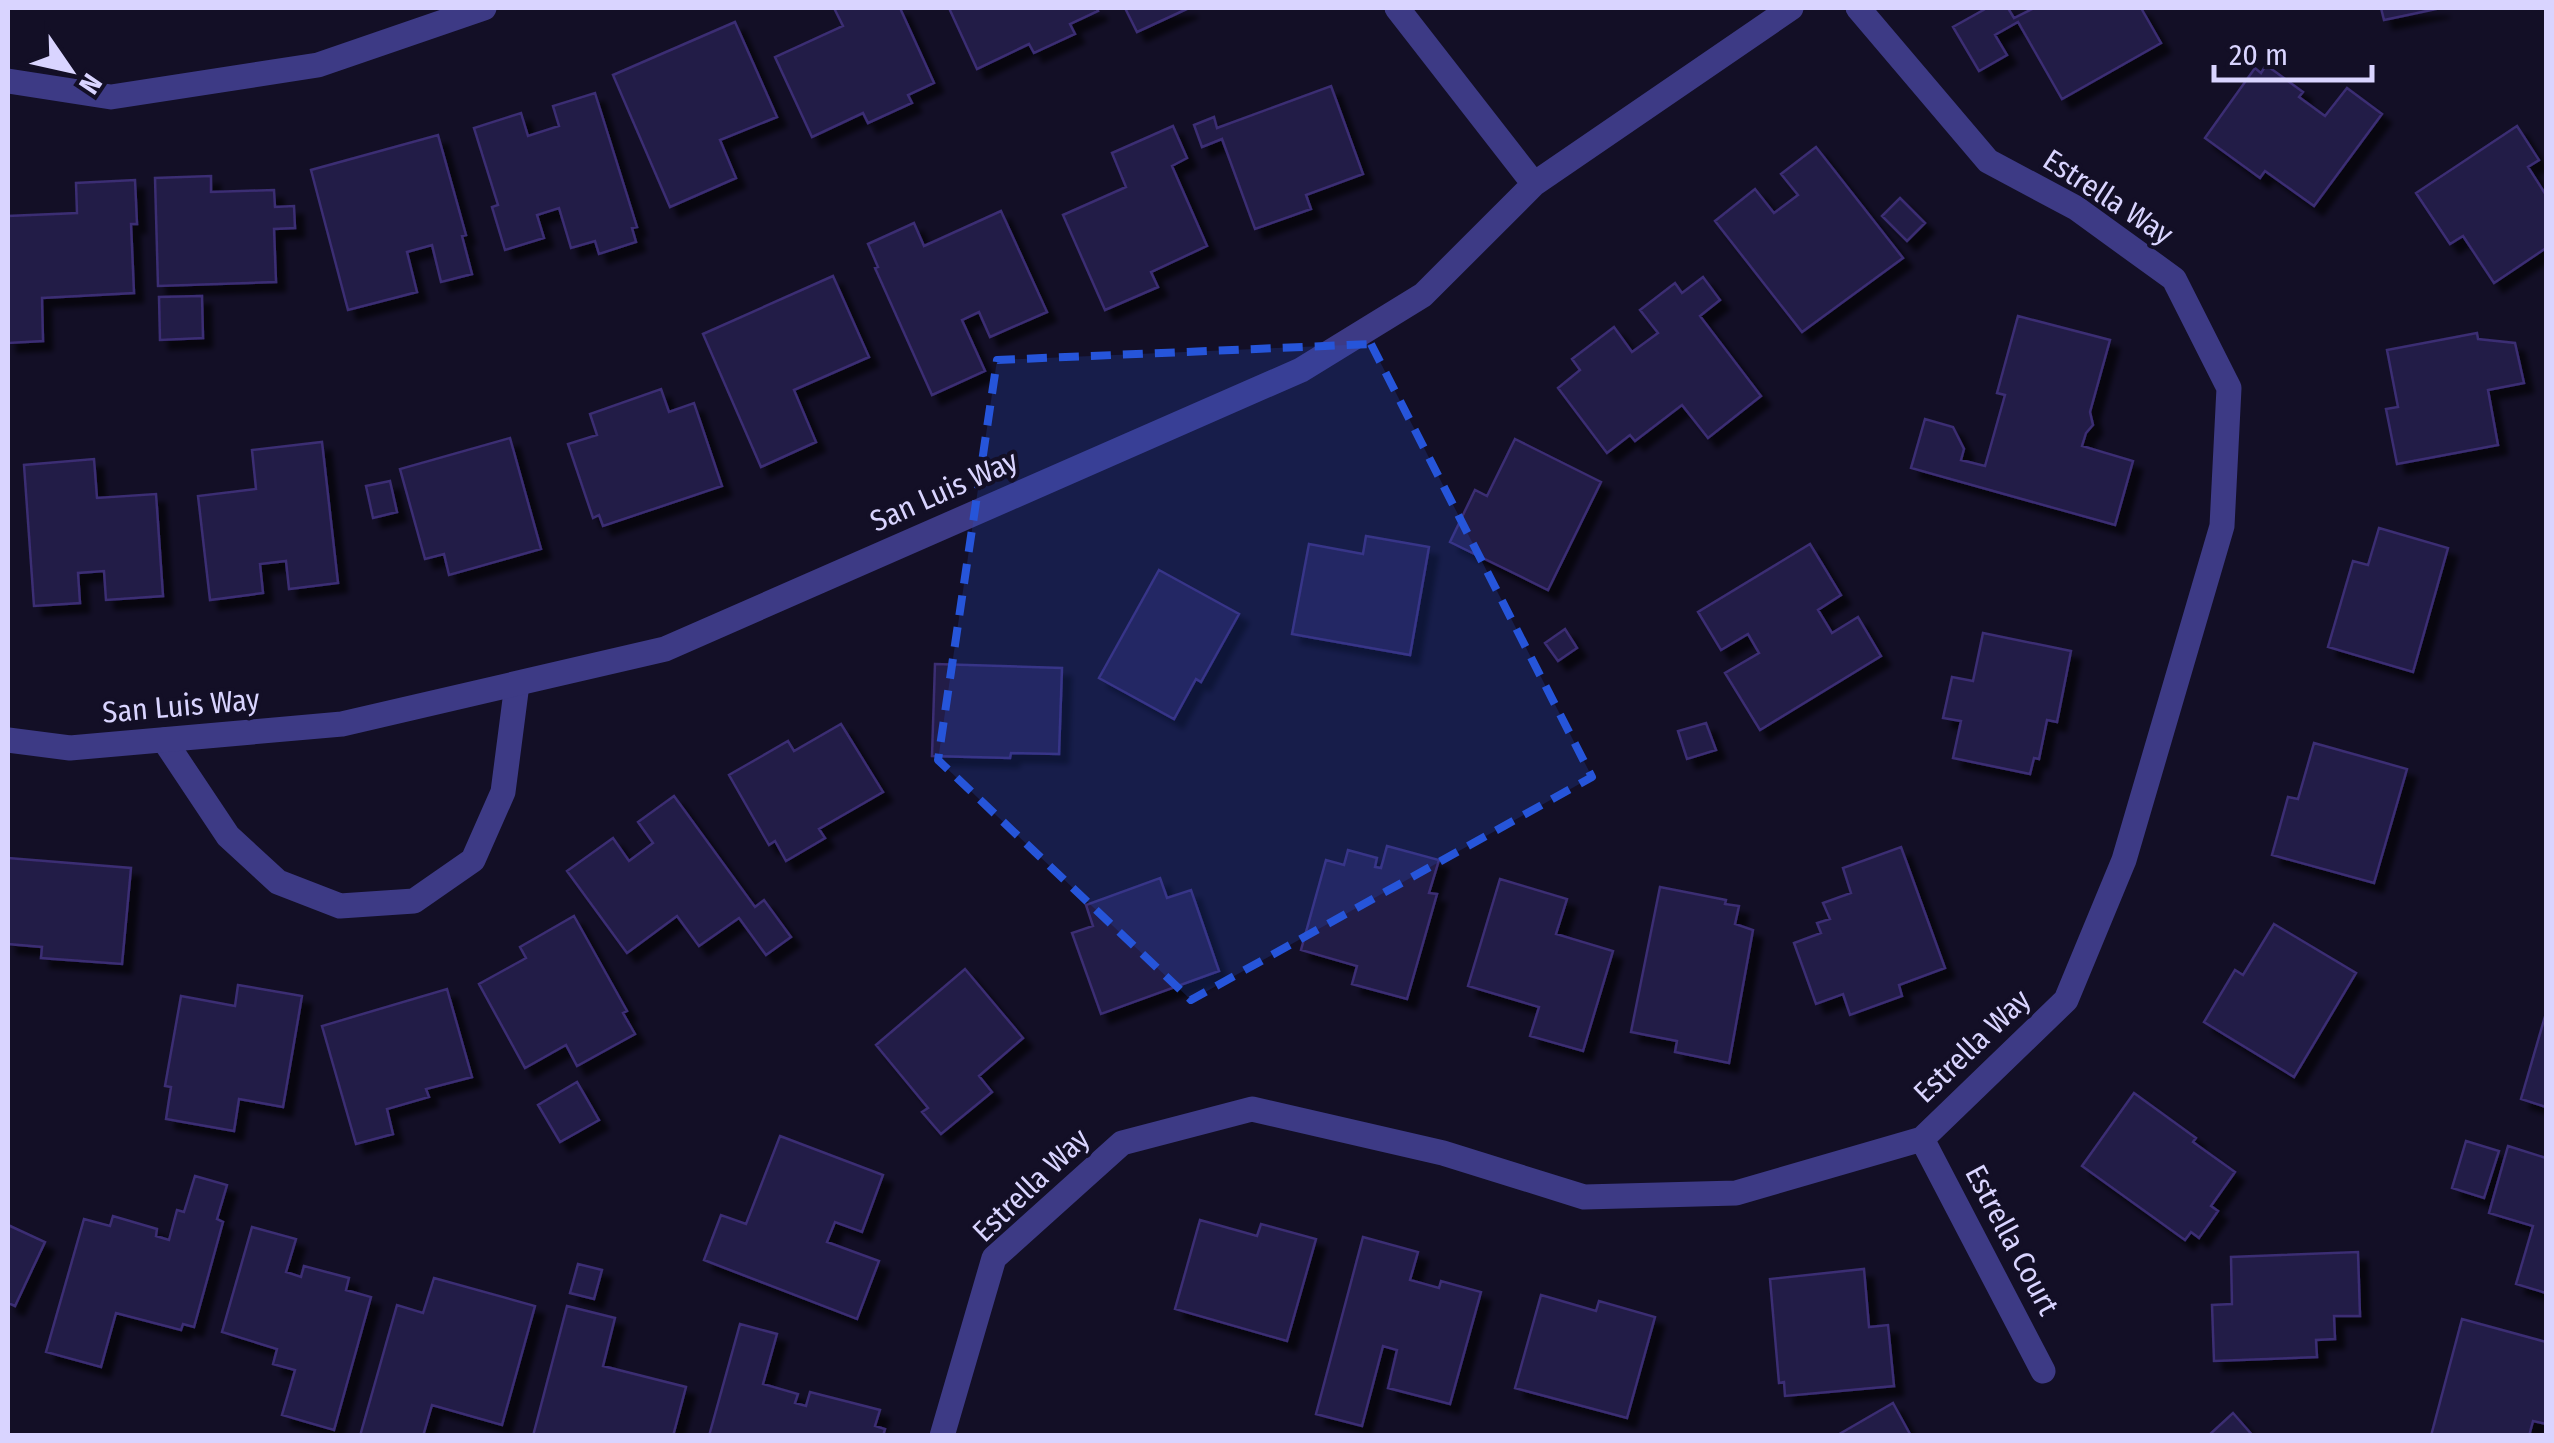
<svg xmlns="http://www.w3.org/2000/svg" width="2554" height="1443" viewBox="0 0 2554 1443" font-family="'Fira Sans Condensed',sans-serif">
	<defs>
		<filter id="shadow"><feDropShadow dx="9" dy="9" stdDeviation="2.5" flood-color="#0009"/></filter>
	</defs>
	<rect width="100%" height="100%" fill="#130f26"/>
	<path fill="#241b47" stroke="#3b2d73" stroke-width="2.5" filter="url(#shadow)" d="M834 8H900L934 83 908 95 912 103 868 123 863 113 812 137 775 57 843 26Z
		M949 8H1096L1098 11 1070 24 1075 34 1034 53 1029 44 977 69Z
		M1125 8H1189L1137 32Z
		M1987 8H2008L2014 18 2034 8H2141L2161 43 2062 99 2018 22 1995 35 2007 55 1979 71 1953 27Z
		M2381 8H2441L2384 20Z
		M735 22 777 117 720 140 736 178 670 207 613 75Z
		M2266 65 2303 92 2299 97 2325 116 2347 88 2382 114 2314 206 2265 171 2260 178 2205 138 2255 68 2261 73Z
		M1331 86 1363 174 1306 195 1311 209 1255 229 1222 139 1202 147 1194 125 1214 117 1217 128Z
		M595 93 637 227 632 228 636 242 599 254 595 241 571 248 559 208 537 215 544 238 505 250 492 207 498 205 474 128 521 113 528 136 559 126 553 106Z
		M1173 126 1187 158 1172 166 1207 246 1151 272 1158 287 1105 310 1063 215 1126 187 1112 153Z
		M2517 126 2539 160 2528 167 2546 195V248L2494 283 2463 236 2450 244 2416 193Z
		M438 135 466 235 462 236 472 274 441 282 432 245 407 252 417 292 348 310 311 170Z
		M1816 147 1903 258 1802 332 1715 221 1755 189 1774 213 1798 195 1781 174Z
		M211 176V192L274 190 275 207 294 206 295 228 274 229 276 282 158 286 155 178Z
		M135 180 137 224H131L134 293 42 298 43 341 8 343V216L77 213 76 183Z
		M1900 198 1925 223 1907 241 1882 216Z
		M1001 211 1047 312 990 337 979 312 962 320 985 371 932 395 875 268 878 267 868 244 914 223 924 246Z
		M833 276 869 357 794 390 816 442 761 467 703 334Z
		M1703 277 1720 300 1700 316 1761 396 1708 438 1682 405 1635 441 1630 435 1607 453 1558 388 1580 370 1572 359 1614 327 1632 352 1658 333 1640 310 1675 283 1682 293Z
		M202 296 203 338 160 340 159 297Z
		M2018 316 2110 340 2090 412 2093 425 2086 433 2082 446 2133 461 2115 525 1911 468 1925 419 1953 427 1964 449 1961 460 1985 466 2005 395 1997 393Z
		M2477 333 2478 339 2515 343 2524 383 2488 390 2498 445 2397 464 2386 409 2398 407 2387 350Z
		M661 389 669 412 694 403 722 486 603 526 599 515 593 518 568 444 597 435 590 414Z
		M510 438 541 549 449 575 444 554 425 559 400 469Z
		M1515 439 1601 482 1548 590 1450 542 1475 490 1487 496Z
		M322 442 338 583 289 589 286 561 260 564 263 593 210 600 198 496 256 489 252 450Z
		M94 459 97 498 156 494 163 596 106 600 104 571 78 573 80 603 34 606 24 465Z
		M390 481 397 512 373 518 366 486Z
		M2379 528 2448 548 2413 672 2328 647 2353 561 2368 565Z
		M1366 536 1429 547 1410 655 1292 634 1309 544 1363 554Z
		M1810 544 1841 595 1818 610 1832 633 1858 617 1881 656 1760 730 1725 673 1759 653 1748 634 1721 650 1698 612Z
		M1159 570 1239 614 1201 682 1196 679 1174 719 1099 678Z
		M1565 629 1577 648 1558 661 1545 643Z
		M1983 633 2071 651 2057 722 2047 720 2039 759 2034 758 2030 774 1953 758 1961 721 1943 718 1952 677 1973 681Z
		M935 664 1062 668 1059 754 1011 753 1010 758 932 756Z
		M1706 723 1716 750 1687 759 1678 731Z
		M841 724 883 792 819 829 825 838 786 861 775 841 769 845 729 775 788 741 794 751Z
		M2314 743 2407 769 2374 883 2272 855 2288 797 2298 799Z
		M674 796 755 907 764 900 791 937 766 955 739 918 699 946 677 916 627 953 567 871 613 838 629 861 653 843 638 822Z
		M1387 846 1439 860 1429 893 1437 894 1407 999 1352 984 1357 966 1301 950 1326 860 1344 865 1348 850 1377 858 1375 867 1381 868Z
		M1901 847 1945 968 1899 985 1902 996 1850 1015 1843 994 1816 1004 1794 943 1821 933 1817 923 1830 919 1823 903 1851 893 1843 868Z
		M8 858 131 868 122 964 41 958 42 947 8 944Z
		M1160 878 1167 898 1191 890 1219 971 1101 1014 1072 933 1093 926 1086 905Z
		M1500 879 1567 899 1556 934 1613 951 1583 1051 1530 1036 1539 1007 1468 986Z
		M1660 887 1726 900 1725 904 1739 906 1735 924 1753 930 1729 1063 1675 1052 1677 1041 1631 1032Z
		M574 916 627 1011 623 1013 635 1034 577 1066 566 1045 525 1068 479 984 526 958 520 947Z
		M2274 924 2356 973 2294 1077 2204 1022 2235 970 2243 975Z
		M965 969 1023 1038 979 1076 992 1092 941 1134 922 1112 928 1108 876 1045Z
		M238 985 302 996 283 1107 239 1099 234 1131 166 1119 171 1087 165 1086 181 996 235 1006Z
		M447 989 472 1077 426 1089 429 1097 387 1109 393 1134 356 1144 322 1026Z
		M2546 1013V1107L2521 1099Z
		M577 1082 599 1120 560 1142 538 1105Z
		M2134 1093 2196 1138 2193 1142 2235 1172 2211 1206 2218 1211 2199 1238 2191 1232 2185 1240 2082 1166Z
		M780 1136 883 1175 862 1232 835 1222 827 1242 879 1261 857 1319 704 1260 721 1215 746 1224Z
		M2466 1141 2499 1151 2484 1198 2452 1188Z
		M2508 1146 2546 1158V1293L2516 1284 2533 1226 2489 1213Z
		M195 1176 227 1185 217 1219 223 1222 194 1327 183 1324 181 1330 116 1313 101 1367 46 1352 84 1219 110 1226 113 1216 157 1229 156 1236 169 1240 177 1210 184 1212Z
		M1200 1220 1257 1236 1261 1224 1316 1239 1287 1341 1175 1309Z
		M8 1225 45 1242 15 1306 8 1303Z
		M252 1227 296 1239 286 1272 301 1277 304 1266 349 1278 346 1290 371 1297 334 1430 282 1415 295 1370 273 1364 277 1349 222 1332Z
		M1363 1237 1418 1252 1410 1280 1439 1288 1441 1281 1481 1292 1450 1404 1388 1388 1397 1350 1383 1346 1362 1426 1316 1414Z
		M2358 1252 2360 1316H2334L2335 1339 2316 1340 2317 1357 2214 1361 2212 1305 2232 1304 2231 1257Z
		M578 1264 602 1270 594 1299 570 1293Z
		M1864 1269 1869 1327 1888 1325 1894 1386 1785 1396 1784 1382 1779 1383 1770 1279Z
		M434 1278 535 1306 502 1425 432 1405 423 1436H360L397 1305 423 1313Z
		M1541 1295 1596 1311 1599 1301 1655 1317 1627 1418 1515 1388Z
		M567 1306 615 1318 603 1366 686 1387 673 1436H533Z
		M2462 1319 2546 1342V1424L2533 1421 2529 1436H2431Z
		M740 1324 777 1334 763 1384 798 1394 795 1403 806 1406 810 1392 880 1410 875 1426 885 1429 883 1436H709Z
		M1893 1403 1911 1436H1836Z
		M2233 1413 2253 1436H2208Z"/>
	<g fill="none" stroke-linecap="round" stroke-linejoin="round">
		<path stroke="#3d3a85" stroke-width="25" d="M164 740 228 836 278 882 340 906 414 901 473 860 503 792 517 684"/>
		<path stroke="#3d3a85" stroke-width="25" d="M1397 8 1534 184
			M8 81 111 97 318 65 484 8
			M8 740 70 748 342 724 665 649 1301 370 1423 295 1534 184 1791 8
			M1922 1139 2043 1371
			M942 1436 994 1258 1122 1143 1252 1109 1443 1153 1584 1197 1736 1193 1922 1139 2066 1000 2124 860 2222 526 2229 388 2174 279 2076 208 1988 161 1858 8"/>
	</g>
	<path fill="#2655da" fill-opacity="0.2" stroke="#2655da" stroke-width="8" stroke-dasharray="20 12" stroke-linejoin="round" d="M1371 344 1592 777 1191 1000 938 760 997 360Z"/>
	<g text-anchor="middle" stroke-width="8" stroke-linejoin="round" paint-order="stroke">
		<g font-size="30" fill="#d9d4ff" stroke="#130f26">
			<text transform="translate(2108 197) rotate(33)" y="10">Estrella Way</text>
			<text transform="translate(944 491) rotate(-24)" y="10">San Luis Way</text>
			<text transform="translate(181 706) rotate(-5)" y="10">San Luis Way</text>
			<text transform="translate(1972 1046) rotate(-44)" y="10">Estrella Way</text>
			<text transform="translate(1031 1185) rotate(-44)" y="10">Estrella Way</text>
			<text transform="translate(2012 1240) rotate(62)" y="10">Estrella Court</text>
		</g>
	</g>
	<rect width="2554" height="1443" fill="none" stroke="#d9d4ff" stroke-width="20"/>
	<g transform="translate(70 70) rotate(124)" stroke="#130f26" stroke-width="8" paint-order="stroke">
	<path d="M0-8L18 38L0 25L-18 38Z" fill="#d9d4ff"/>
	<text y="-15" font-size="28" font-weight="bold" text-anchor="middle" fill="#d9d4ff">N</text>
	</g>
	<path d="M2214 65v15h158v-15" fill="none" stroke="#d9d4ff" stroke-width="5"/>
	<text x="2229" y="65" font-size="30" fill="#d9d4ff" stroke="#130f26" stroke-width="8" paint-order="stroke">20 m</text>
</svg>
